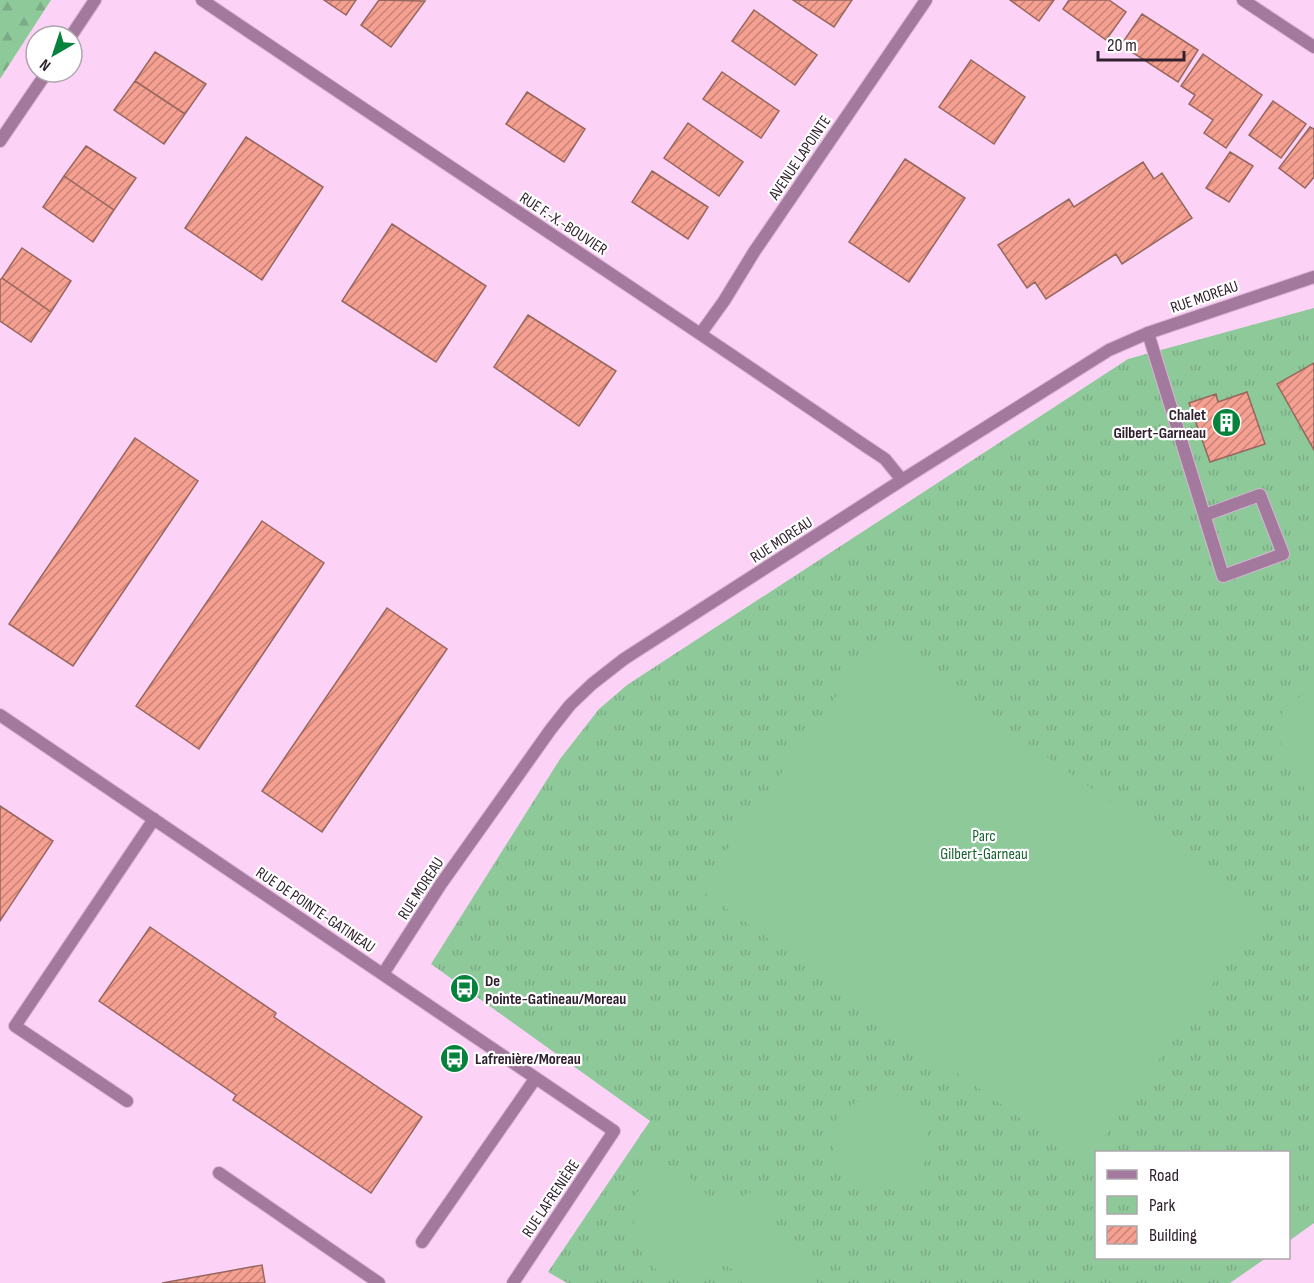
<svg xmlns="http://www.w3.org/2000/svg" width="1314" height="1283" viewBox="0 0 1314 1283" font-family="'Sofia Sans Condensed',sans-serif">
	<defs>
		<pattern id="forest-firs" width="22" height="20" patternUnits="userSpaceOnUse" patternTransform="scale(1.5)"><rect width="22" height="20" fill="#8ec99a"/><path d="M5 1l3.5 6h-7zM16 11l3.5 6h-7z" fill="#7bac85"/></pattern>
		<pattern id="park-tufts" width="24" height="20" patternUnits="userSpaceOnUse" patternTransform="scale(1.5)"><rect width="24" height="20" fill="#8ec99a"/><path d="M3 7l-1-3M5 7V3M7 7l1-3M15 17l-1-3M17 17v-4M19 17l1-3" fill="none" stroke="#7bac85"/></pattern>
		<pattern id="building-hatch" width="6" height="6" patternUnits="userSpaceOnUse" patternTransform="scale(1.5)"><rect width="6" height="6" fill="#f5a091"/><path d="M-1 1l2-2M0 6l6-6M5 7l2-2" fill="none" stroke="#c78277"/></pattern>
	</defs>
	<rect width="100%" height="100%" fill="#fcd3f7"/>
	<path fill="url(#forest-firs)" d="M0 0H51L0 79Z"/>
	<path fill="url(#park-tufts)" d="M1314 308V1223L1289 1241 1288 1152H1096V1258H1266L1230 1283H567L548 1272 650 1121 431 964 560 759 599 709 627 685 1128 359Z"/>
	<path fill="#8ec99a" d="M878 637 1264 911 1085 1164 699 889Z
		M1314 689V807L1281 743 1278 729 1279 721 1281 715 1288 704 1294 700Z
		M883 1095C892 1097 901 1099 909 1104 922 1113 931 1133 929 1149 928 1154 926 1161 923 1166 899 1220 808 1166 837 1120 848 1103 864 1097 883 1095Z
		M653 1164 685 1173 710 1198 723 1203H733L749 1192 780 1214 770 1231V1239L771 1244 775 1247 801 1254 812 1266 817 1283H742L736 1272 724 1264C712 1272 696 1281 681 1280 677 1280 672 1277 668 1276 639 1263 629 1231 635 1201 637 1188 646 1174 653 1164Z"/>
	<path fill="url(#building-hatch)" stroke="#97665e" stroke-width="1.5" d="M324 0H356L346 15Z
		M379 0 425 1 391 47 361 25Z
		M793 0H852L834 27Z
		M1010 0H1054L1039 21Z
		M1069 0H1109L1126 12 1106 40 1063 9Z
		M754 10 817 55 795 85 732 41Z
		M1142 14 1198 50 1178 82 1121 45Z
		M155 52 206 84 185 114 135 81Z
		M1203 54 1262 95 1226 148 1204 133 1213 120 1189 104 1195 95 1181 86Z
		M971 60 1025 97 994 144 939 107Z
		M722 72 779 111 761 138 703 99Z
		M135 81 185 114 164 144 114 110Z
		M527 92 585 129 564 162 506 124Z
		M1273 101 1306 124 1281 158 1249 135Z
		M688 123 743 162 719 196 664 158Z
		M1310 127 1314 129V177L1305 188 1279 168Z
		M246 137 323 187 262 280 185 228Z
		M86 146 136 178 114 210 64 176Z
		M1230 152 1253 166 1229 202 1206 188Z
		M905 159 965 198 909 282 849 242Z
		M1143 162 1154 179 1162 173 1192 218 1122 264 1116 254 1046 299 1035 282 1027 288 998 245 1069 199 1074 207Z
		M652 171 708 207 688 239 632 202Z
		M64 176 114 210 93 242 43 207Z
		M392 224 486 286 436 362 342 301Z
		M22 248 71 281 51 312 2 278Z
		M2 278 51 312 31 342 0 321V280Z
		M528 315 616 371 579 426 494 367Z
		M1314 363V450L1277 384Z
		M1247 392 1265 444 1210 462 1189 403 1216 394 1218 402Z
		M135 438 198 481 73 666 9 624Z
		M262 521 324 563 199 749 136 706Z
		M387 608 447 649 322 832 262 791Z
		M0 806 53 841 0 921Z
		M150 927 276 1013 274 1017 422 1117 371 1193 233 1100 236 1095 99 1001Z
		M262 1265 265 1283H162L218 1273Z"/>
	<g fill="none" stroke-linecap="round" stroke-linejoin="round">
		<defs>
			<path id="lane" d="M1148 333 1223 576 1283 554 1260 495 1205 515
				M127 1101 15 1026 154 819
				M219 1173 379 1283
				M422 1242 535 1079"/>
			<path id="street" d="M202 0C422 149 645 295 864 445L885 459 902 480
				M1243 0 1314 47
				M71 36 95 0
				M0 141 47 72
				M701 333 724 301 754 252 926 0
				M0 715 614 1131 513 1283
				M383 974 441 884 551 729 570 705 592 684 624 659 902 480 1109 350 1148 333 1314 277"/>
		</defs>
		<use href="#lane" stroke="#d7b3d3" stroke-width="14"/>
		<use href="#street" stroke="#d7b3d3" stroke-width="14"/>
		<use href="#lane" stroke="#a3799e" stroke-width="12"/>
		<use href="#street" stroke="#a3799e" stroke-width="12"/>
	</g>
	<defs>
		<symbol id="building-disc" viewBox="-11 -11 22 22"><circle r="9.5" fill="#05823c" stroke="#fff"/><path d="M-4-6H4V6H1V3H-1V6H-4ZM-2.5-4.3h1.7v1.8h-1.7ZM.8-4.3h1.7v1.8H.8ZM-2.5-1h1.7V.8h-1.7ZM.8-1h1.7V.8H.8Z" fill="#fff"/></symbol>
		<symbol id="bus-disc" viewBox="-11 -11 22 22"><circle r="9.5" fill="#05823c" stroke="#fff"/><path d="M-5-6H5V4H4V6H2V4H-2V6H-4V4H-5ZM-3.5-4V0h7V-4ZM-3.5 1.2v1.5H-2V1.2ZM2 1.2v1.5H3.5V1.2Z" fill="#fff"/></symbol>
	</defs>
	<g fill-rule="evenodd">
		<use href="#building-disc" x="1210" y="406" width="33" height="33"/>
		<use href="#bus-disc" x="448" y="972" width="33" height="33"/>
		<use href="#bus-disc" x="438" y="1042" width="33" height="33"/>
	</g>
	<g text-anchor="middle" stroke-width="4.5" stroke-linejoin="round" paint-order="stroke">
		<g font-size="16" fill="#30212e" stroke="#fff">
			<text transform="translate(799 157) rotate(-56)" y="6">AVENUE LAPOINTE</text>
			<text transform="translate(564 223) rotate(33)" y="6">RUE F.-X.-BOUVIER</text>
			<text transform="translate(1204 296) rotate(-19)" y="6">RUE MOREAU</text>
			<text transform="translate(781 539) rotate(-33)" y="6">RUE MOREAU</text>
			<text transform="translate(420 888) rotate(-57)" y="6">RUE MOREAU</text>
			<text transform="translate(316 909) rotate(34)" y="6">RUE DE POINTE-GATINEAU</text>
			<text transform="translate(550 1198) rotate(-56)" y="6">RUE LAFRENIÈRE</text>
		</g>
		<g font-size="16" font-weight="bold" fill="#30212e" stroke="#fff" text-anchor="start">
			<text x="1206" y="420" text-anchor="end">Chalet<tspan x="1206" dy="18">Gilbert-Garneau</tspan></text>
			<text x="485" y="986">De<tspan x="485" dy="18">Pointe-Gatineau/Moreau</tspan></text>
			<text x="475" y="1064">Lafrenière/Moreau</text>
		</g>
		<g font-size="16" fill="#186331" stroke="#fff">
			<text x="984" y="841">Parc<tspan x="984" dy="18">Gilbert-Garneau</tspan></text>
		</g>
	</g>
	<rect x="1095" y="1151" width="195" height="108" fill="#ffffff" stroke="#aca6ab" stroke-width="1.5"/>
	<rect x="1107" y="1170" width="30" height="9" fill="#a3799e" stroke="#aca6ab" stroke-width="1.5"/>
	<text x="1149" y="1181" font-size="18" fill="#30212e">Road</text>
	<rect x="1107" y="1196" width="30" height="18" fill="url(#park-tufts)" stroke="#aca6ab" stroke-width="1.5"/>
	<text x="1149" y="1211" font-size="18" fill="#30212e">Park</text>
	<rect x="1107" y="1226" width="30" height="18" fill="url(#building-hatch)" stroke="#aca6ab" stroke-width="1.5"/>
	<text x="1149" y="1241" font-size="18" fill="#30212e">Building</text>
	<g transform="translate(54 54) rotate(219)"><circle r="28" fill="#ffffff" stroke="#aca6ab" stroke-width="1.5"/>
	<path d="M0-4.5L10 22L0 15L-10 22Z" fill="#05823c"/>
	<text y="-9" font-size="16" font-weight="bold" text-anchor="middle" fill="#30212e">N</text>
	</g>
	<path d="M1098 51v9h86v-9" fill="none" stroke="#30212e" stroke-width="3"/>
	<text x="1107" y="51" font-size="18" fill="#30212e" stroke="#ffffff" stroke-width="4.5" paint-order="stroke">20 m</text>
</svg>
